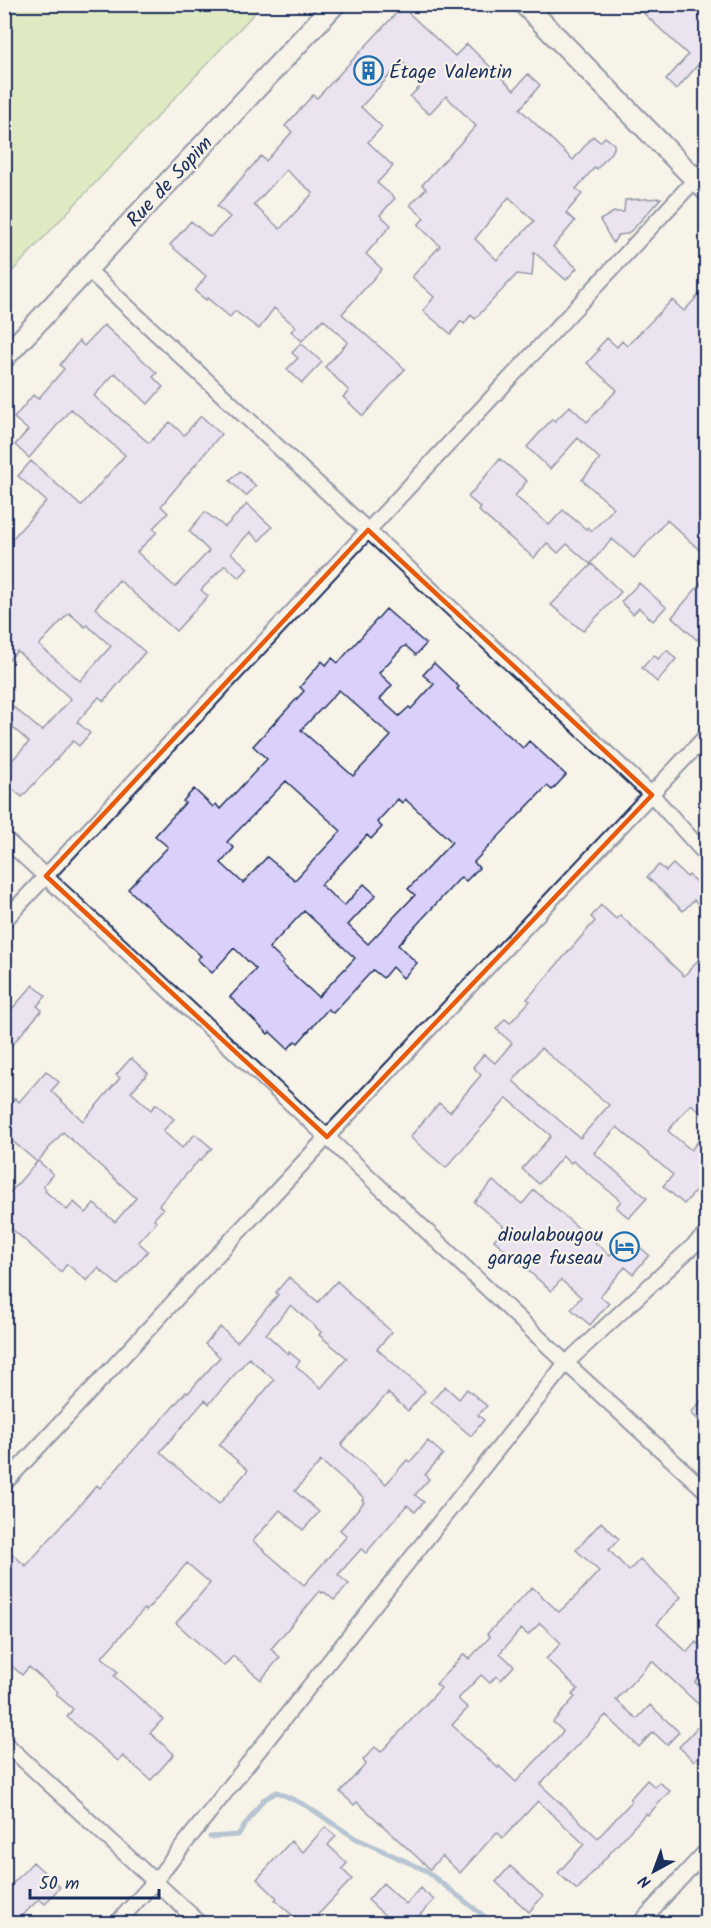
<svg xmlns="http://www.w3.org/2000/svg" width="711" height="1928" viewBox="0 0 711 1928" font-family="Kalam,sans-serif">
	<rect width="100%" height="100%" fill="#f7f3e8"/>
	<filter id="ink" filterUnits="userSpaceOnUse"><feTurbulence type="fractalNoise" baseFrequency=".0167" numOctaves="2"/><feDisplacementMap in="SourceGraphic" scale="12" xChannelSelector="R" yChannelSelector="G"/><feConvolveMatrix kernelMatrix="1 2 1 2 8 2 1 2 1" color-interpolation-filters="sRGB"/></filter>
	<g filter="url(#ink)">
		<path fill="#c1dd95" stroke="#6e867a" stroke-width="1.5" d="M5 4 262 5 5 279 4 5Z"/>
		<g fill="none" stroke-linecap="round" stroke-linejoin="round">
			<path stroke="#678db9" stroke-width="5" d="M210 1837 238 1835 263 1800 277 1792 305 1805 355 1838 425 1870 494 1924"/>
		</g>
		<path fill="#dbd0f9" stroke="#1b2f5e" stroke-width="1.5" fill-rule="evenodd" d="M634 4H706V74L698 65 676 90 666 80 688 55Z
			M402 7 455 56 467 44 514 90 528 74 540 85 520 109 573 160 593 136 600 142 605 137 614 144V149L597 169 595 167 576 189 582 194 566 213 575 221 553 247 577 268 566 280 534 252 532 276 517 274 475 319 471 315 464 324 461 321 451 334 423 311 434 297 412 277 440 246 418 225 424 218 410 205 426 189 422 185 476 126 446 96 429 114 410 97 424 82 402 62 361 107 382 127 368 142 393 166 377 183 395 198 380 215 391 225 366 254 382 269 342 314 405 369 363 416 343 397 349 391 325 367 348 342 323 319 302 341 291 331 296 327 274 308 259 329 235 311 230 317 207 298 206 300 195 291 206 276 170 245 191 221 210 237 230 217 217 206 261 156 266 161 292 132 285 126 313 95 317 98ZM286 170 313 193 280 229 254 205ZM509 197 534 221 497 260 475 239Z
			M661 198 634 228 627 234 618 235 613 243 600 220 614 212H624L625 200Z
			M706 287V556L667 520 634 558 612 539 590 564 567 544 558 553 547 543 534 558 479 511 481 508 468 497 500 459 527 481 515 496 549 525 563 510 586 529 588 527 592 531 614 508 582 480 600 459 578 438 550 469 527 447 552 419 555 421 570 406 587 422 617 390 587 363 599 350 597 349 607 338 617 347 622 341 627 346 672 300 684 311Z
			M104 325 157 373 153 377 163 387 148 404 115 373 94 396 149 443 170 422 184 435 201 416 221 434 161 506 168 513 153 528 157 532 137 552 175 587 209 551 189 531 205 512 225 527 247 504 272 527 259 541 250 532 231 553 248 568 239 578 225 565 201 590 208 596 176 631 119 580 95 608 145 652 104 701 99 697 77 722 90 733 79 746 73 741 22 797 4 782V769L29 742 4 720V699L42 731 71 699 17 651 4 665V530L13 538 46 501 18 476 31 461 81 506 125 455 71 409 29 458 15 445 28 430 14 418 33 395 38 399 64 369 60 365 79 341 84 346ZM69 613 85 627 87 625 111 646 80 681 39 645Z
			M301 343 322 362 302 383 287 369 298 358 292 353Z
			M240 471 256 486 246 496 230 481Z
			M592 564 621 592 583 631 551 605Z
			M706 577V629L697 640 672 617Z
			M639 583 666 607 653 621 639 608 633 614 621 602Z
			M386 609 426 644 416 655 406 646 403 647 379 673 392 685 380 699 399 716 409 707 411 709 434 684 423 675 434 663 459 687 457 689 523 748 529 741 566 775 552 790 547 786 474 862 479 868 466 881 461 877 398 945 417 963 403 978 392 967 383 978 373 970 333 1013 328 1009 298 1043 295 1041 288 1049 270 1032 268 1034 230 997 256 969 234 948 212 973 197 959 201 956 128 889 168 847 155 836 185 803 183 801 194 789 213 807 216 804 220 809 267 759 253 746 304 691 300 687 322 661 326 665 332 658 338 663ZM339 690 391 736 353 776 301 730ZM286 781 341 831 295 880 267 857 243 883 221 863 234 848 227 842ZM398 799 402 803 405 799 452 842 408 889 415 895 368 944 348 925 376 895 364 884 344 906 321 885 367 835 371 839 382 827 377 822ZM304 911 355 958 318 997 282 964 284 962 269 948Z
			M667 650 676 659 657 682 642 668 654 655 658 659Z
			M673 864 687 877 689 875 706 892V911L694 900 683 911 647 877 659 865 666 871Z
			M601 905 616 919 620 915 684 976 706 951V1117L691 1104 668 1131 691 1150 706 1131V1191L700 1186 684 1204 663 1186 673 1175 617 1127 594 1153 647 1198 629 1218 616 1207 621 1201 573 1161 571 1163 563 1156 539 1184 522 1169 551 1136 507 1098 446 1168 410 1137 439 1103 450 1112 481 1075 473 1067 484 1054 495 1063 512 1043 496 1029 505 1019 510 1023 530 1001 527 999 595 921 591 917ZM541 1048 609 1105 580 1138 513 1081Z
			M33 985 46 996 37 1006 42 1010 4 1054V1018Z
			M131 1058 148 1073 131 1092 151 1110 156 1104 174 1119 163 1131 182 1148 195 1134 212 1148 200 1161 199 1160 159 1205 163 1209 154 1219 156 1222 138 1242 148 1251 118 1285 98 1268 87 1281 67 1264 61 1272 4 1222V1199L37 1162 4 1134V1110L15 1098 19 1102 46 1071 59 1082 51 1091 83 1121 120 1078 116 1075ZM63 1132 136 1198 115 1222 94 1204 86 1213 74 1202 67 1210 45 1191 46 1189 43 1186 53 1174 38 1161Z
			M493 1181 522 1204 534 1190 610 1255 626 1236 649 1255 633 1274 625 1267 600 1296 609 1303 590 1325 571 1309 581 1297 561 1280 551 1291 494 1240 503 1229V1226L474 1202Z
			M289 1277 318 1302 337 1281 349 1292 348 1293 392 1332 377 1349 425 1391 408 1411 388 1393 341 1445 386 1484 407 1460 410 1462 428 1441 443 1454 425 1475 429 1479 415 1495 424 1502 415 1512 407 1505 366 1553 361 1549 338 1575 349 1584 334 1600 324 1592 322 1593 320 1591 271 1649 280 1657 261 1680 233 1656 224 1666 176 1623 210 1583 187 1563 146 1611 144 1609 102 1657 118 1672 114 1676 163 1719 150 1733 174 1754 151 1780 123 1756 118 1761 67 1717 73 1709 56 1694 58 1692 29 1667 22 1675 4 1659V1587L11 1580 4 1575V1547L26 1566 97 1485 100 1488 143 1439 144 1440 186 1392 188 1393 220 1357 205 1344 220 1327 237 1342 278 1295 276 1292ZM291 1305 321 1332 319 1335 347 1358 321 1388 296 1366 300 1361 289 1352 288 1354 266 1334ZM249 1358 274 1380 219 1445 248 1470 219 1504 160 1452 205 1400 209 1404ZM321 1461 364 1498 362 1500 364 1502 340 1530 347 1536 304 1585 253 1541 280 1510 303 1530 319 1512 295 1491Z
			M445 1386 459 1399 467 1389 487 1406 478 1415 484 1420 471 1436 431 1402Z
			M706 1395V1427L691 1413Z
			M601 1522 619 1539 609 1550 629 1571 640 1559 681 1597 657 1624 687 1652 696 1642 706 1652V1670L695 1682 706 1694 698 1704 652 1661 616 1700 637 1719 650 1705 679 1732 667 1745 653 1732 639 1747 606 1715 540 1784 598 1838 632 1801 630 1799 647 1780 655 1787 659 1782 670 1791 648 1815 646 1813 577 1890 558 1873 584 1844 538 1801 503 1838 497 1832 460 1873 442 1856 430 1869 357 1802 354 1805 340 1792 366 1764 363 1760 375 1747 381 1752 441 1688 436 1684 464 1654 469 1659 490 1637 487 1634 532 1587 559 1612 577 1595 599 1571 576 1550ZM540 1623 561 1643 546 1659 578 1689 572 1695 575 1697 553 1722 563 1731 560 1735 516 1782 499 1766 498 1768 452 1725 468 1708 458 1699 481 1675 490 1683 496 1676 501 1680 514 1666 500 1653 521 1629 528 1635Z
			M706 1718V1749L694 1761 679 1747Z
			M325 1827 336 1836 328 1845 347 1863 342 1869 352 1879 310 1923H301L275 1900 277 1898 257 1879 291 1841 303 1852Z
			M33 1862 60 1887 45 1904 39 1899 15 1923H10L4 1919V1893Z
			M510 1866 543 1896 529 1912 496 1882Z
			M383 1883 406 1904 420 1888 434 1900 412 1923H393L368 1900Z"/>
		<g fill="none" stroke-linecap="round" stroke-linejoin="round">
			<defs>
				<path id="street" d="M87 269 652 795 706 855
					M4 838 327 1137 566 1363 706 1491
					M4 921 706 168
					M4 1484 327 1137 706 736
					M4 1742 201 1924
					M116 1924 155 1881 566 1363 706 1234
					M639 1924 706 1851"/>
				<path id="secondary" d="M524 4 706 190
					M4 358 335 4"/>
			</defs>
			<use href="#street" stroke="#1b2f5e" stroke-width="18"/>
			<use href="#secondary" stroke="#1b2f5e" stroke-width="24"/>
			<use href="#street" stroke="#f7f3e8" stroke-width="14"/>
			<use href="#secondary" stroke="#f7f3e8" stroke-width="20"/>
		</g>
	</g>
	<path d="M0 0H711V1928H0ZM368 530 652 795 327 1137 46 876Z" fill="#f7f3e8" fill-opacity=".55" fill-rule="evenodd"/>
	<path fill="none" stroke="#e8590c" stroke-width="4.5" stroke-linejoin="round" d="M368 530 652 795 327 1137 46 876Z"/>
	<defs>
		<symbol id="building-ring" viewBox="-11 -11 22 22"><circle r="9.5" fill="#f7f3e8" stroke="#1f6fb2" stroke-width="1.5"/><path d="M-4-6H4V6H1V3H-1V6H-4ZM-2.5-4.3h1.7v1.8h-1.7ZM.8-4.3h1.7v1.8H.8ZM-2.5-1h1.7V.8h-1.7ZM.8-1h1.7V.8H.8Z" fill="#1f6fb2"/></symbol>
		<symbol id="hotel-ring" viewBox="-11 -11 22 22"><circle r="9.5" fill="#f7f3e8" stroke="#1f6fb2" stroke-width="1.5"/><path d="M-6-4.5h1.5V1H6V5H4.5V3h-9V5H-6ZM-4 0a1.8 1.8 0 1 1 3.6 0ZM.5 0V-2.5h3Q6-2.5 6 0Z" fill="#1f6fb2"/></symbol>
	</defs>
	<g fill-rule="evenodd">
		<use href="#building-ring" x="352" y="54" width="33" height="33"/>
		<use href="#hotel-ring" x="608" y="1230" width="33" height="33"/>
	</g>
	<g text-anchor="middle" stroke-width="4.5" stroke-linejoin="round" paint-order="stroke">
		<g font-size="20" fill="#1b2f5e" stroke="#f7f3e8" text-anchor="start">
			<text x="389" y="78">Étage Valentin</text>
			<text x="603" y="1241" text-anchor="end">dioulabougou<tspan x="603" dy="23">garage fuseau</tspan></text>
		</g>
		<g font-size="20" fill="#1b2f5e" stroke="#f7f3e8">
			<text transform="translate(169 181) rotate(-47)" y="7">Rue de Sopim</text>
		</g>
	</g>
	<rect width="711" height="1928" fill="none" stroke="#f7f3e8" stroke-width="24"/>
	<rect x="12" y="12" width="687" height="1904" fill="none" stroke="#1b2f5e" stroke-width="2" filter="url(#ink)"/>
	<g transform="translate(654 1871) rotate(221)" stroke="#f7f3e8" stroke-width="4.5" paint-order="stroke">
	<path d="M0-4.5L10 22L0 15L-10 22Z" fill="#1b2f5e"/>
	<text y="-9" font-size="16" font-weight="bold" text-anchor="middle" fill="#1b2f5e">N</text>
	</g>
	<path d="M30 1889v9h129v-9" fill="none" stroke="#1b2f5e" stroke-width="3"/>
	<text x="39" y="1889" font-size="18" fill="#1b2f5e" stroke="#f7f3e8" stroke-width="4.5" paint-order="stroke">50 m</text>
</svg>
